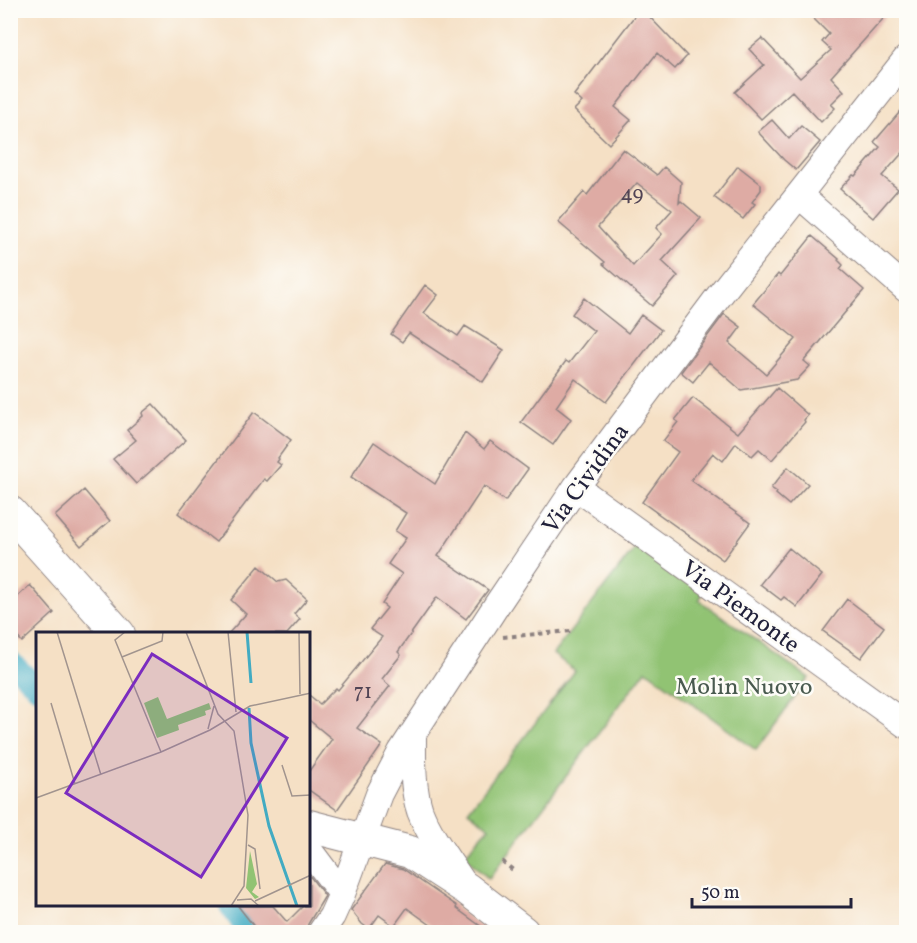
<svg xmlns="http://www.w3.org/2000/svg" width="917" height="943" viewBox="0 0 917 943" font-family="Vollkorn,serif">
	<rect width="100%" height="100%" fill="#fdfcf7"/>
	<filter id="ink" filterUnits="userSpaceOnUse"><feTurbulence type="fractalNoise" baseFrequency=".0167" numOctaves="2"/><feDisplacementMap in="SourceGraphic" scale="12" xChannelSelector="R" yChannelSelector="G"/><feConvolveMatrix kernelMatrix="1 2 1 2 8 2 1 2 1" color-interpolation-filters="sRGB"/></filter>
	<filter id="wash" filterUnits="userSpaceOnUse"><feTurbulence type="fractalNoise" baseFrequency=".008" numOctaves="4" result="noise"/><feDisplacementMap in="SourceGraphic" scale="24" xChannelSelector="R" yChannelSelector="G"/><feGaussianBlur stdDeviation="1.35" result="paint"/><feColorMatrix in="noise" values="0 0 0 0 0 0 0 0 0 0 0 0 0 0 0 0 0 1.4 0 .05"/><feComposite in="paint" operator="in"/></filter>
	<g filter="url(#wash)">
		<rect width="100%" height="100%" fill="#f5e0c5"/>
		<path fill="#91c373" stroke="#5a7257" stroke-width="1.5" d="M637 545 704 592 699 600 809 678 756 750 646 670 489 879 464 856 489 827 468 811 575 671 553 654Z"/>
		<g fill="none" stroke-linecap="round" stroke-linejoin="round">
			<path stroke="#42abc2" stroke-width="22" d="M10 661 38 688
				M230 906 248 932"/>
		</g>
		<g id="blocks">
			<path fill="#deaba4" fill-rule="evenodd" d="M639 10H643L687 56 675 69 657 53 615 107 631 120 609 144 574 110 582 102 574 95Z
				M805 10H891L831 77 844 91 831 104 835 108 821 122 792 91 761 119 735 92 764 65 749 49 762 38 800 78 831 50 822 42 829 34Z
				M906 105V149L882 176 898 189 873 218 840 189 853 175 855 176 880 147 874 142Z
				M772 120 789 139 801 126 820 142 796 170 784 160 758 132Z
				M623 149 657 175 664 167 681 182 679 203 681 201 701 218 662 261 678 276 652 306 603 264 605 262 558 222 584 192 587 195ZM637 183 672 210 656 228 662 234 633 266 598 227Z
				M738 166 761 184V190L752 202 755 204 743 219 714 197Z
				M812 236 839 259 838 260 843 265 840 269 864 290 804 361 810 366 797 380 741 390 709 362 693 382 681 372 724 314 741 327 729 343 766 374 796 339 753 304 778 274 780 276Z
				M425 285 438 295 424 313 458 336 465 326 504 350 483 382 409 333 402 342 391 334Z
				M584 298 628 333 641 315 661 330 606 402 575 379 556 407 571 419 553 445 521 422 566 361 569 363 594 331 572 314Z
				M777 388 808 415 804 420 805 422 772 460 759 449 752 456 736 443 723 461 713 453 691 480 750 523 723 560 642 502 678 452 663 441 678 422 675 420 693 398 738 433Z
				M153 404 186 440 136 484 113 459 136 440 127 430 143 416 142 413Z
				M254 412 291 440 278 458 279 459 277 462 281 465 267 481 264 479 216 542 178 513Z
				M465 433 484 449 490 441 528 469 505 501 484 486 438 556 488 590 466 619 437 597 398 652 401 655 382 679 390 686 357 728 382 745 337 810 309 790V771L332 739 309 720V695L320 704 336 688 338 690 382 637 370 629 387 608 382 604 402 574 388 564 406 538 395 531 406 513 351 477 374 442 435 484Z
				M788 467 808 484 789 505 776 494 777 492 771 488Z
				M84 490 110 521 81 546 55 516Z
				M789 548 822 575 797 607 784 597 781 600 760 584Z
				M259 566 278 582 286 580 307 599 294 614 300 619 287 634H228L246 614 231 600Z
				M30 585 54 613 22 642 10 629V604Z
				M847 599 884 627 861 658 823 631Z
				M385 864 403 869 457 906 456 908 490 933H442L407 908 394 926 379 915 369 929 362 924 351 910Z
				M309 875 325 896 308 924 306 933H259L238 906H273L287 922 303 906H309Z"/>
		</g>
	</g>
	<g filter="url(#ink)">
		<use href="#blocks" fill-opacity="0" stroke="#8c8180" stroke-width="1.5"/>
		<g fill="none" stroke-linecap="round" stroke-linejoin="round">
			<defs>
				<path id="minor" d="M799 195 906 289
					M576 487 906 725
					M413 735C413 760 412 787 420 811 430 837 449 861 464 884
					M309 850 342 894
					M321 932 332 916 342 894 379 794 401 752 496 606 576 487 719 296 906 59"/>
				<path id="major" d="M10 512 119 634
					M309 826 410 852 467 889 523 932"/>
			</defs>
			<use href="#minor" stroke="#8c8180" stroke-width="28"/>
			<use href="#major" stroke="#8c8180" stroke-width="34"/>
			<path stroke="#8c8180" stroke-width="4" stroke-dasharray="4.5 4.5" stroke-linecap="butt" d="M503 637 571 631
				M502 861 514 871"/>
			<use href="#minor" stroke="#fff" stroke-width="26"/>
			<use href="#major" stroke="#fff" stroke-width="32"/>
		</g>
	</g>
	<g text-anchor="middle" stroke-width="5" stroke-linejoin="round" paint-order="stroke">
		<g font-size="21" fill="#514455">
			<text x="632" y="200">49</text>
			<text x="363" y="698">71</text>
		</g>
		<g font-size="24" fill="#22223b" stroke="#fdfcf7">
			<text transform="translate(585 478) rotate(-54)" y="8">Via Cividina</text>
			<text transform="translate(741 606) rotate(36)" y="8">Via Piemonte</text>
		</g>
		<g font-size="24" fill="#495a4f" stroke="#fdfcf7">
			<text x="744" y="694">Molin Nuovo</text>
		</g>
	</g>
	<g transform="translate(36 632)">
		<rect width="274" height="274" fill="#f5e0c5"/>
		<path d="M122 65 131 87 173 71 175 77 169 79 170 83 142 93 143 98 121 106 108 71ZM214 219 221 252 216 260 223 265 219 267 210 256Z" fill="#91c373"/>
		<path fill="none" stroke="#42abc2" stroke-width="3" d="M211 0 215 51M213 76 215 111 233 194 261 274"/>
		<path fill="none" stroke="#a1948e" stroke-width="1.5" d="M21 0 65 143M89 0 79 8 125 120M150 0 182 82 198 99 212 183 208 254 195 274M192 0 200 80M263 0 264 62M86 25 126 9 127 0M15 71 39 152M172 97 178 74M246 133 256 164 275 163M0 166 125 120 174 98 214 74 275 61M212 213 219 217 224 257M201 268 215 267 223 274M219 269 275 243"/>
		<path fill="#7b2cbf" fill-opacity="0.15" stroke="#7b2cbf" stroke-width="3" d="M116 22 251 106 165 245 30 161Z"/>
		<rect width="274" height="274" fill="none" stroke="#22223b" stroke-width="3"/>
	</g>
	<rect width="917" height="943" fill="none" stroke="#fdfcf7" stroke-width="36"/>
	<path d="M692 898v9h159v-9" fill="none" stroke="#22223b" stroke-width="3"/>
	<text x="701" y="898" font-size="18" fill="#22223b" stroke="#fdfcf7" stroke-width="4.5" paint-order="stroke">50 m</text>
</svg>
